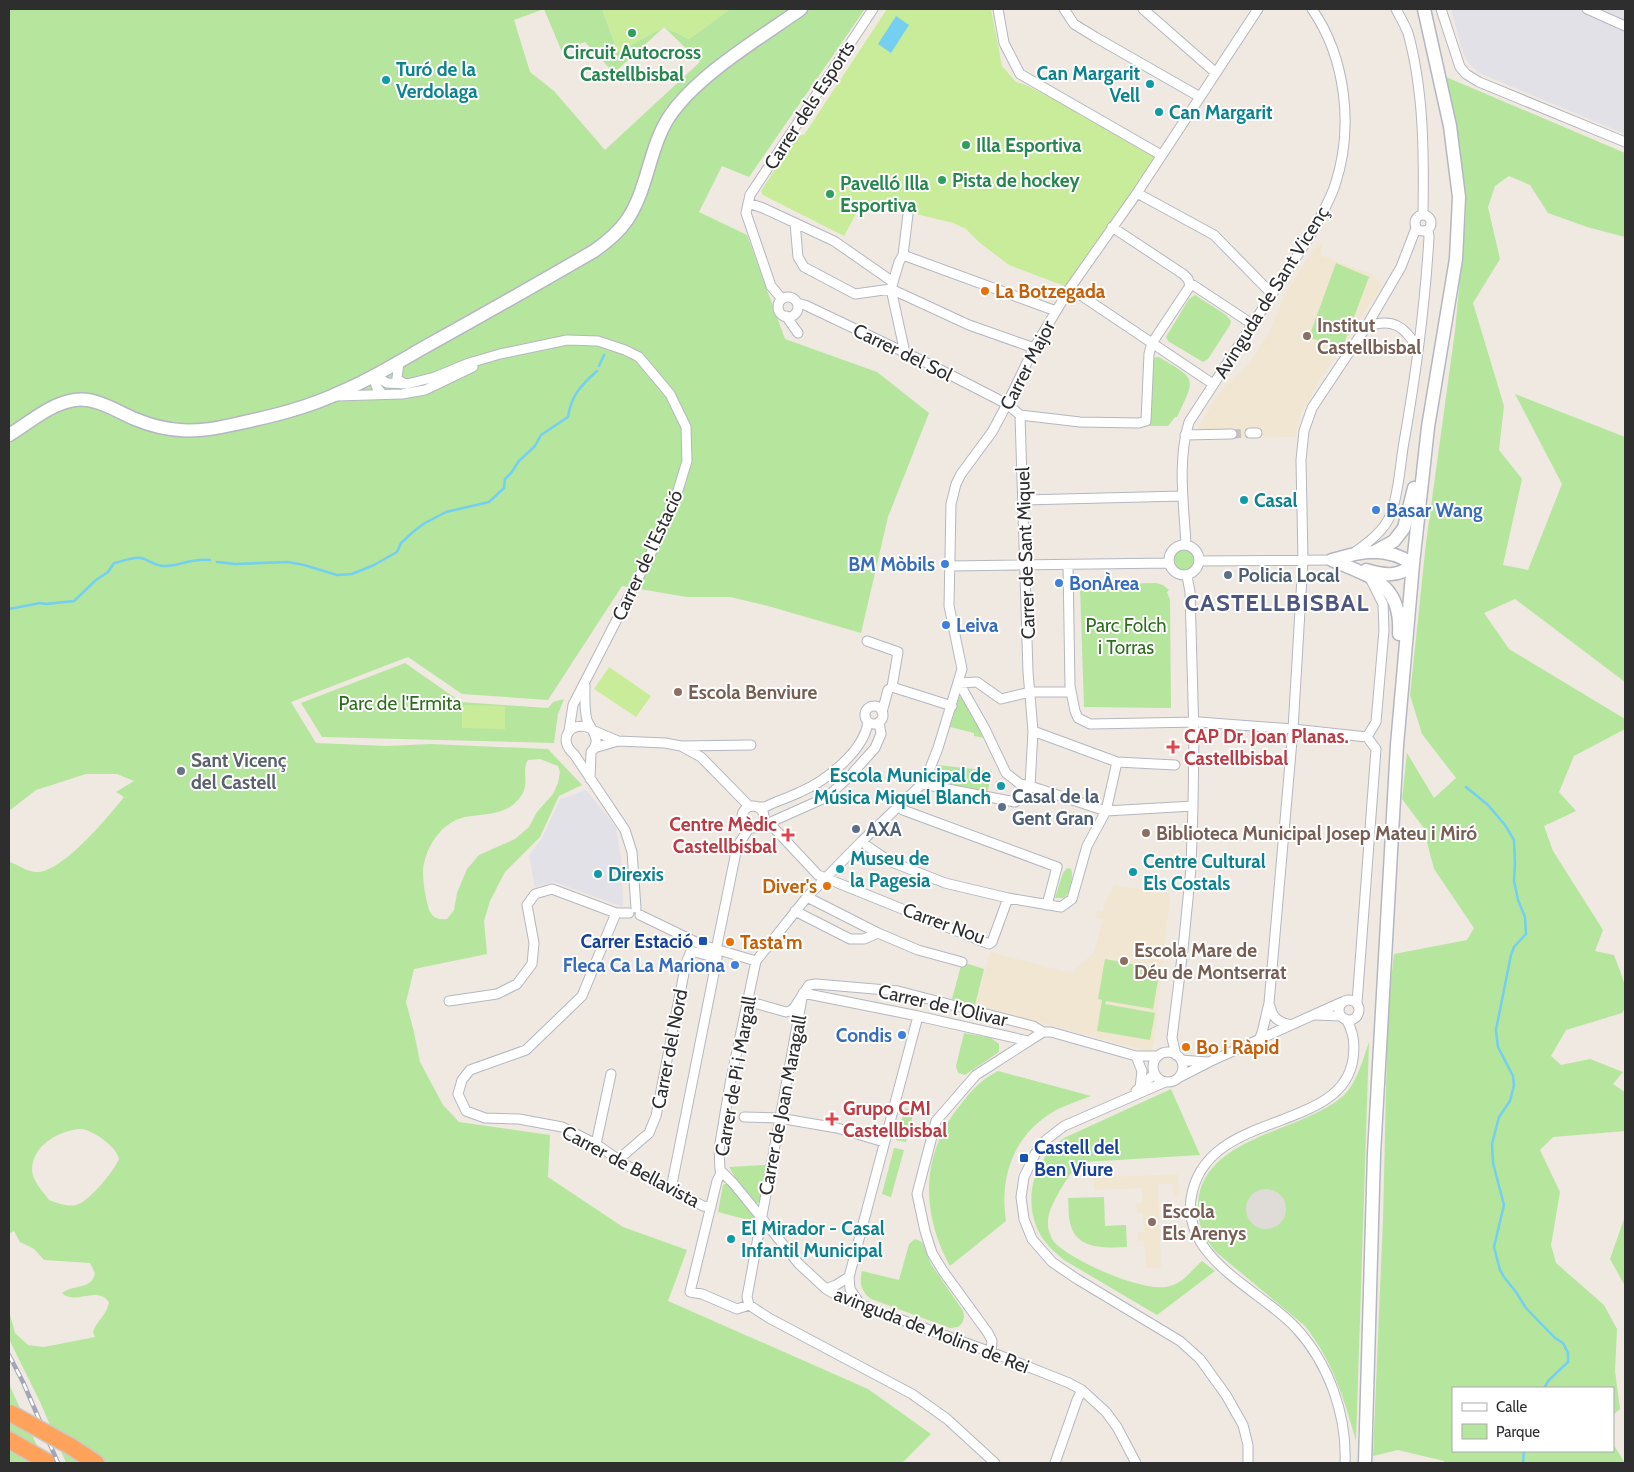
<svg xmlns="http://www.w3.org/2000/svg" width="1634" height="1472" viewBox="0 0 1634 1472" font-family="Cabin,sans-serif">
	<rect width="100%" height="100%" fill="#efe9e1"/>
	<path fill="#e3e1e8" d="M1451 9H1625V134L1479 73 1470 65 1463 53Z
		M586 790 616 827 621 858 623 905 621 906 554 882 535 887 529 856 543 836 560 799Z"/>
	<path fill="#f0e6d1" d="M1318 242 1323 244 1320 255 1372 274 1382 286 1318 382 1301 414 1295 437 1196 438 1197 430 1215 399 1224 387 1249 364 1269 332 1285 294Z
		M1114 885 1170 894 1154 1044 1152 1049 1148 1051 975 1005 990 952 1070 973 1094 953 1103 919 1096 918 1097 910 1103 911 1105 902Z
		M1178 1174 1179 1195H1174L1173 1184H1158L1161 1267 1146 1268 1144 1241H1138L1137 1232H1144L1143 1213H1137L1136 1204 1142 1203V1188L1094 1190V1178Z"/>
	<path fill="#b6e59e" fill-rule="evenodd" d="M9 9H602L618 52 664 27 689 39 730 9H865L749 177 722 166 699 212 747 235 785 339 877 372 929 413 888 517 861 633 768 606 730 597H687L622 586 548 700 462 694 408 657 291 702 316 743 387 746 430 744 548 749 582 785 559 796 540 837 505 872 490 901 484 921 487 954 414 969 406 1002 414 1032 420 1062 443 1105 459 1122 550 1135 548 1177 623 1227 687 1250 668 1301 868 1389 931 1434 902 1463H66L41 1404 9 1339V1311L15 1333 28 1345 44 1347 95 1337 93 1332C97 1320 107 1315 109 1302 96 1285 75 1306 62 1293 74 1284 92 1290 95 1273L90 1263 44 1260 34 1249 20 1242 14 1231 9 1234V860L10 862C18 865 28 872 36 872 61 874 109 816 124 797L116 792 134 781 117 774H86L36 790 9 811ZM544 9 562 52 585 42 614 73 664 27 700 62 605 150 554 91 530 72 514 20ZM540 759 558 766 560 772 558 783 553 794 537 812 529 827 515 839 479 855 467 869 457 893 454 910 447 919C438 920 433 918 429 910 426 898 423 885 423 872 424 849 441 822 465 817 481 814 504 815 516 802 533 785 520 772 528 760ZM81 1129C93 1130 117 1147 119 1159 114 1171 89 1202 76 1205 68 1207 57 1203 49 1200 43 1192 32 1180 32 1170 32 1145 60 1130 81 1129Z
		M1446 77 1625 153V237L1587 227 1548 213 1530 185 1509 176 1495 186 1488 207 1500 259 1473 303 1504 406 1499 450 1522 479 1503 565 1528 570 1562 484 1515 394 1625 437V682L1515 599 1484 613 1509 649 1625 719V729L1574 756 1559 792 1576 811 1544 826 1553 851 1603 930 1595 951 1614 955C1620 972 1633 997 1622 1013L1566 1030 1551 1056 1561 1065 1590 1059 1623 1072 1613 1084 1625 1092V1131L1553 1137 1540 1150 1560 1192 1551 1245 1556 1263 1604 1305 1617 1329 1615 1371 1620 1409 1613 1415V1388H1453V1451H1613V1444L1625 1463H1445L1444 1461 1398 1450 1373 1456 1383 1219 1388 1006 1394 954 1467 940 1474 928 1434 869 1423 827 1402 799 1407 753 1434 798 1456 778 1422 734 1410 695 1426 543 1455 331 1466 214Z
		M1336 263 1369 277 1345 341 1340 349 1309 337Z
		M1195 295 1226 315 1231 321 1230 325 1208 359 1203 362 1168 341 1166 337 1189 299Z
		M1156 357H1159C1197 380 1196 377 1177 417H1175L1168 426H1149L1152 360Z
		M1174 560a10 10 0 1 1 20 0a10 10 0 1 1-20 0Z
		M1156 583 1163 585 1169 590 1167 592 1170 600 1171 708 1084 707 1080 587H1089L1095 584Z
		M405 663 461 702 548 708 553 702 564 699 558 714 554 743 322 737 301 703Z
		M959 697H963L985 738 974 736V733L950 727Z
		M938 765 992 771 986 799 929 789Z
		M1067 868 1071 869C1074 877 1070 893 1064 898H1055L1063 873Z
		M1105 959 1160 969 1153 1009 1106 1001 1105 1004 1155 1013 1150 1040 1097 1031 1102 1000 1098 999Z
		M962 962 984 969 975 1005 952 999Z
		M964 1033 991 1038 999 1044V1052L965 1075 958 1073 956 1066Z
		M1369 1042 1356 1441C1344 1398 1333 1362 1305 1326L1216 1252C1203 1237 1197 1223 1198 1204 1202 1136 1301 1133 1343 1096 1357 1083 1363 1059 1369 1042Z
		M998 1071 1091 1096C1080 1100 1069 1104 1058 1109 1015 1132 999 1174 1006 1221L950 1266C920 1212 921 1153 961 1104 972 1090 982 1079 998 1071Z
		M1171 1089 1200 1155 1084 1162C1072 1169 1067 1179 1060 1190 1054 1202 1047 1212 1048 1226 1048 1230 1052 1240 1055 1243 1073 1261 1145 1294 1170 1286 1185 1282 1191 1270 1202 1261L1215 1271 1157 1315 1064 1260C1055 1252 1046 1245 1040 1234 1022 1201 1033 1160 1064 1138Z
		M905 1108 914 1111 906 1142 896 1140Z
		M894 1148 904 1150 891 1197 882 1194Z
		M766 1165 760 1200 758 1203H756L736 1179 729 1167Z
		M725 1184H729L755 1217 756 1222 718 1212 723 1185Z
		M1104 1197 1105 1226 1126 1225 1127 1247C1105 1248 1076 1250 1070 1223 1068 1215 1069 1206 1068 1198Z
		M1624 1219 1625 1223V1286L1610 1259Z
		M915 1239 922 1242 931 1264 963 1311C965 1318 964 1323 958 1327L950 1328 871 1299C861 1291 859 1283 862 1271L899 1280 909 1244Z
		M9 1384 45 1463H9Z"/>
	<path fill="#c9ec9a" d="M602 9H730L689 39 664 27 618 52Z
		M887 9H991L1002 66 1016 82 1026 85 1161 155 1070 288 1009 265 980 243 966 229 953 223 863 201 844 236 763 195 761 191 797 135H804Z
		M609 667 651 696 636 717 594 689Z
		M462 705 505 706V729L462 728Z"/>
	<path fill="#dfdcd8" d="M1246 1209a20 20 0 1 1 40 0a20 20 0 1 1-40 0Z"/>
	<path fill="#75cff0" d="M896 16 909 25 891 53 878 44Z"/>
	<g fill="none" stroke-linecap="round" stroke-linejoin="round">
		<path stroke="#75cff0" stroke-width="2.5" d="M599 366 604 355
			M217 562 235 564 288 562 304 565 337 575 352 574 374 565 397 552 401 543 414 531 425 523 446 512 489 502 504 488 505 479 511 473 519 461 535 446 541 435 568 417C571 396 581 385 597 371
			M9 609 40 603 46 604 74 601 96 580 108 572 114 563C122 562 133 556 141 558 150 560 156 567 167 566 183 565 191 558 210 560
			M1466 787 1488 805 1505 825 1514 840 1515 864 1514 881 1518 900 1525 917 1526 934 1514 947 1511 955 1496 1030 1498 1047 1513 1076 1514 1085 1510 1101 1499 1117 1492 1144 1493 1163 1504 1205 1494 1247 1500 1270 1504 1277 1516 1292 1526 1308 1555 1338 1563 1343 1568 1353V1362L1549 1380 1544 1388
			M1523 1463 1524 1451"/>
		<path stroke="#c8c4bd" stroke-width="9" stroke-dasharray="9 4.5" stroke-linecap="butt" d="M1232 434 1250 433"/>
		<defs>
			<path id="street" d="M998 9 1004 43 1020 74 1161 155
				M1064 9 1074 24 1095 37 1200 97
				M1143 9 1216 73
				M1396 9C1400 17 1405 25 1408 33 1424 91 1424 155 1423 215
				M1441 9 1460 67 1466 74 1479 82 1625 142
				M1587 9 1625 26
				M1137 193 1214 235 1272 294
				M748 203 763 208 834 241 893 282
				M1415 223a8 8 0 1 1 16 0a8 8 0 1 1-16 0Z
				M795 223 798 257 804 267 855 294 891 289
				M1112 227 1183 274 1188 279 1190 286
				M903 255 1056 311
				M1070 288 1213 384
				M891 289 969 325 1034 348
				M778 307a10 10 0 1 1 20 0a10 10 0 1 1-20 0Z
				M782 299 771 286 746 213 750 195 873 9
				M797 303 805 305 931 365 1007 404 1020 415 1080 422 1139 423 1146 421 1149 354 1152 343 1190 286 1193 285 1252 324
				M786 316 798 333
				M1366 327C1392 317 1405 326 1418 349
				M905 353 891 289 899 262 903 255 908 214
				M399 362 397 378 401 382 407 384
				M374 375 387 383 407 384 435 377 469 363 500 354 567 340 598 341 625 350 639 357 670 394 686 427 687 461 676 497 653 549 573 705 569 731
				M374 375 376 386 382 394
				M336 396 402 394 425 390 473 367
				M1020 415 1028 672 1033 731 1030 786
				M1250 433H1257
				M1185 435 1232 434
				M1023 500 1183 496
				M1169 560a15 15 0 1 1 30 0a15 15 0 1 1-30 0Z
				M1186 545C1184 505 1177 461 1189 422L1310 236C1319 219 1329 203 1335 185 1354 128 1346 58 1312 9
				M1355 552C1369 542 1384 531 1391 514 1399 492 1400 465 1404 442 1416 374 1425 306 1429 237L1428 231
				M1200 561 1332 560
				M1068 565 1070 686 1075 711 1078 718 1090 724 1199 722 1293 729 1367 737
				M950 566 1169 563
				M867 641 898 652 892 687 888 690 882 712
				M959 683 985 729 1006 773 1020 784 1030 786 1106 811 1193 806
				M959 683 977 682 1001 699 1030 692H1071
				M585 684C585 695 584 709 587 720 590 728 597 734 596 742 596 746 594 749 591 752L590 779
				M892 687 952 706
				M865 715a9 9 0 1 1 18 0a9 9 0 1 1-18 0Z
				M590 728C570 720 557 740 574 754L625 830 632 852 636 908
				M592 730 618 741 665 743 681 746 701 757 749 806
				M1033 731 1117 762 1175 765
				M1367 737 1376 722 1384 630 1383 604 1370 578
				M681 746 751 745
				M594 748 618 741
				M922 784 1015 802 1030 786
				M742 817a11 11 0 1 1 22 0a11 11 0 1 1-22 0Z
				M759 807H765C776 801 788 798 800 792 826 781 864 751 868 722
				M903 810 1057 867 1047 905
				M771 822 773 827 818 875 989 944 992 942 1008 898
				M771 822 818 801 828 796 849 777 875 748 881 734 879 722
				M867 846 889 861 945 883 1008 898 1061 907 1072 899 1087 846 1106 811 1117 762
				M807 897 878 933 918 950 962 962
				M795 911 850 939H864L878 933
				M616 913 582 996 526 1050 470 1070 462 1080 458 1094 466 1111 485 1118 519 1119 562 1127 596 1144 626 1165 703 1206 711 1207
				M640 915 702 945 756 961
				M716 950 737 847 749 828
				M1339 1010a10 10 0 1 1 20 0a10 10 0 1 1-20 0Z
				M449 1001 497 994 517 984 532 964 534 943 527 905 535 894 552 889 616 913H629
				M747 1001 786 1012 790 1011 794 1008 809 985 816 984 898 991 1033 1026 1043 1032H1051L1136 1056H1158
				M1357 1003 1376 749 1367 737
				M1270 1006C1273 1019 1279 1022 1291 1025
				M1315 1015 1341 1016
				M1259 1040 1262 1033 1269 1003 1293 729 1303 560 1301 460 1304 431 1312 408 1366 327 1401 267 1416 228
				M1153 1067a15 15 0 1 1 30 0a15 15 0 1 1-30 0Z
				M1176 1055 1172 1038 1183 949 1191 868 1193 806 1194 736 1190 592 1187 576
				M1136 1056 1142 1071 1140 1088
				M1181 1060 1207 1062
				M1178 1078 1209 1062 1342 1002
				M1165 1082 1064 1126 1046 1140 1035 1154 1024 1177 1021 1197 1024 1219 1032 1239 1052 1262 1077 1279 1180 1341 1200 1359 1226 1395 1243 1425 1248 1445V1463
				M1136 1091 1154 1074
				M744 1117 779 1118 837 1128 884 1142
				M596 1144 611 1074
				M619 1159 649 1133 656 1116 686 963 691 951 717 958 671 1189
				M721 1173 717 1181 690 1292 702 1294 737 1309 749 1305
				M826 1289 836 1285 849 1277
				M860 1304 850 1289 849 1277 918 1016
				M991 1352 992 1341 988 1333 943 1271 932 1253 925 1231 917 1194 936 1121 976 1075 1043 1032
				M995 1463 947 1419 912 1394 769 1318 749 1305 747 1297 803 993 918 1016 1028 1041
				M1055 1463 1077 1400 1082 1390
				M1136 1463 1117 1427 1106 1412 1082 1390 1069 1383 991 1352 874 1310 840 1297 826 1289 799 1264 734 1184 720 1170 719 1149 730 1084 756 961 807 897 862 841 922 784 927 776 938 748 962 669 949 606 951 504 956 484 961 474 992 432 1007 404 1034 348 1070 288 1137 193 1258 9
				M1345 1463C1347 1415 1329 1364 1296 1328 1261 1290 1183 1260 1191 1199 1204 1108 1342 1135 1353 1059 1355 1044 1354 1033 1346 1019"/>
			<path id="secondary" d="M9 435C29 423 51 403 75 400 96 397 116 411 135 419 168 433 197 433 231 425 269 417 308 408 343 391 371 379 397 363 423 348 481 316 537 284 594 251 607 242 618 233 627 220 648 189 649 148 669 117 697 75 760 38 801 9
				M1374 552 1394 541 1404 528 1414 488
				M1332 560C1372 577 1402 584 1399 634
				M1332 560C1362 551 1385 546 1413 564
				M1366 570C1383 575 1399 578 1413 564
				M1365 1463 1374 1154 1397 745 1413 564 1428 427 1456 259 1459 197 1450 126 1424 9"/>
			<path id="highway" d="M9 1440 49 1463
				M70 1446 96 1463"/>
		</defs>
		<use href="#street" stroke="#b4b7c1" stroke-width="11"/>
		<use href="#secondary" stroke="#b4b7c1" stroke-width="15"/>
		<use href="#highway" stroke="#c9c9c9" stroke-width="19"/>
		<use href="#street" stroke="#fff" stroke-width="9"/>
		<use href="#secondary" stroke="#fff" stroke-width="12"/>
		<use href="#highway" stroke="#ffa35c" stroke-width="16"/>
		<defs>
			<path id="rail" d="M9 1355 23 1382 58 1463"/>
		</defs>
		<use href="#rail" stroke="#a3a6b8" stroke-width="4.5"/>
		<use href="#rail" stroke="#fff" stroke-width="2.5" stroke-dasharray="8" stroke-linecap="butt"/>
		<defs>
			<path id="highway-bridge" d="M10 1413 70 1446"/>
		</defs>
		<use href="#highway-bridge" stroke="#c9c9c9" stroke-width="19" stroke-linecap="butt"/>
		<use href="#highway-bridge" stroke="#ffa35c" stroke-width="16"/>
	</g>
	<g fill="#2e9e5b" stroke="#fff" stroke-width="2">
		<circle cx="632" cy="33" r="5"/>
		<circle cx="966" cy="145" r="5"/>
		<circle cx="942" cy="180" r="5"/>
		<circle cx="830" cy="194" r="5"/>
	</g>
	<g fill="#0f9aa8" stroke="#fff" stroke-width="2">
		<circle cx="386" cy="80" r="5"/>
		<circle cx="1150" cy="84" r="5"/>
		<circle cx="1159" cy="112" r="5"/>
		<circle cx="1244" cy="500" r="5"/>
		<circle cx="1001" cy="786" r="5"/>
		<circle cx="840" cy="869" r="5"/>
		<circle cx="1133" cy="872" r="5"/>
		<circle cx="598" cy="874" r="5"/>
		<circle cx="731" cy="1239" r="5"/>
	</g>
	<g fill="#e8710a" stroke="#fff" stroke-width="2">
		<circle cx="985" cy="291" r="5"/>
		<circle cx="827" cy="886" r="5"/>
		<circle cx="730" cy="942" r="5"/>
		<circle cx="1186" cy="1047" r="5"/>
	</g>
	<g fill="#8d6e63" stroke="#fff" stroke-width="2">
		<circle cx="1307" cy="336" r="5"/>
		<circle cx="678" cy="692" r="5"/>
		<circle cx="1146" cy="833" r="5"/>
		<circle cx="1124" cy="961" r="5"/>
		<circle cx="1152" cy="1222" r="5"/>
	</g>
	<g fill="#3f7fe0" stroke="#fff" stroke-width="2">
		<circle cx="1376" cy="510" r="5"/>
		<circle cx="945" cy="564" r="5"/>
		<circle cx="1059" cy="583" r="5"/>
		<circle cx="946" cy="625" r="5"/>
		<circle cx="735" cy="965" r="5"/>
		<circle cx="902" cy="1035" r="5"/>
	</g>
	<g fill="#5c6f8a" stroke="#fff" stroke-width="2">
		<circle cx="1228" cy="575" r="5"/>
		<circle cx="1002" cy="807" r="5"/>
		<circle cx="856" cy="829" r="5"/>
	</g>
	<g fill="#e0444e" stroke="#fff" stroke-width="2">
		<path d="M1170.5 739.5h5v5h5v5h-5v5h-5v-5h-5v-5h5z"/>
		<path d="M785.5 827.5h5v5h5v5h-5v5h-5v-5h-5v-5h5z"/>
		<path d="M829.5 1111.5h5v5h5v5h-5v5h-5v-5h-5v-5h5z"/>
	</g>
	<circle fill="#6b7280" stroke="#fff" stroke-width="2" cx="181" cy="771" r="5"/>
	<g fill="#1a4fb4" stroke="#fff" stroke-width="2">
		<rect x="698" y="936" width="10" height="10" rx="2.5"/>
		<rect x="1019" y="1153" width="10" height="10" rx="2.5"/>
	</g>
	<g text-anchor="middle" stroke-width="4" stroke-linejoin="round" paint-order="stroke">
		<g font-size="19" font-weight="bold" fill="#27864d" stroke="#fff" text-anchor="start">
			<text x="632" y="59" text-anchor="middle">Circuit Autocross<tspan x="632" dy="22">Castellbisbal</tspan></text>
			<text x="976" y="152">Illa Esportiva</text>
			<text x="952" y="187">Pista de hockey</text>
			<text x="840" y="190">Pavelló Illa<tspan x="840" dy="22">Esportiva</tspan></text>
		</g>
		<g font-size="19" font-weight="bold" fill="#0d838f" stroke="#fff" text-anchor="start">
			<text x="396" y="76">Turó de la<tspan x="396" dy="22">Verdolaga</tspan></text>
			<text x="1140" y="80" text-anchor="end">Can Margarit<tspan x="1140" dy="22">Vell</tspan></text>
			<text x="1169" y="119">Can Margarit</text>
			<text x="1254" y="507">Casal</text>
			<text x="991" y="782" text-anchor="end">Escola Municipal de<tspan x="991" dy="22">Música Miquel Blanch</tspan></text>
			<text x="850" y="865">Museu de<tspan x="850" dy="22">la Pagesia</tspan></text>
			<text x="1143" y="868">Centre Cultural<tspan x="1143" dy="22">Els Costals</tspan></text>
			<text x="608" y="881">Direxis</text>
			<text x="741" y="1235">El Mirador - Casal<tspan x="741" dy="22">Infantil Municipal</tspan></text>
		</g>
		<g font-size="19" fill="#2e2e2e" stroke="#fff">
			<text transform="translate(809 105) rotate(-57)" y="7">Carrer dels Esports</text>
			<text transform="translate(1271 292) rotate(-58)" y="7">Avinguda de Sant Vicenç</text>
			<text transform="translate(903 352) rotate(26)" y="7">Carrer del Sol</text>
			<text transform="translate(1027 365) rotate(-63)" y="7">Carrer Major</text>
			<text transform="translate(1025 553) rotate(-92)" y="7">Carrer de Sant Miquel</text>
			<text transform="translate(647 555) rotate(-65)" y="7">Carrer de l'Estació</text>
			<text transform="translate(944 923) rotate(20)" y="7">Carrer Nou</text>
			<text transform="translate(943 1005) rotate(13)" y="7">Carrer de l'Olivar</text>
			<text transform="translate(669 1049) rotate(-79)" y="7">Carrer del Nord</text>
			<text transform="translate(735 1076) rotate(-80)" y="7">Carrer de Pi i Margall</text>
			<text transform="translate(782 1105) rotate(-79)" y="7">Carrer de Joan Maragall</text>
			<text transform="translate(631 1166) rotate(28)" y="7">Carrer de Bellavista</text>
			<text transform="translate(932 1330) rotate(21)" y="7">avinguda de Molins de Rei</text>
		</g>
		<g font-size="19" font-weight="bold" fill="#c56008" stroke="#fff" text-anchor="start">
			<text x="995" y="298">La Botzegada</text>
			<text x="817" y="893" text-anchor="end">Diver's</text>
			<text x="740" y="949">Tasta'm</text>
			<text x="1196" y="1054">Bo i Ràpid</text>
		</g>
		<g font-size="19" font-weight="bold" fill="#785e54" stroke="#fff" text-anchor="start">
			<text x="1317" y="332">Institut<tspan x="1317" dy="22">Castellbisbal</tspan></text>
			<text x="688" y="699">Escola Benviure</text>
			<text x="1156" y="840">Biblioteca Municipal Josep Mateu i Miró</text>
			<text x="1134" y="957">Escola Mare de<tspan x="1134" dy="22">Déu de Montserrat</tspan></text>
			<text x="1162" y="1218">Escola<tspan x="1162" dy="22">Els Arenys</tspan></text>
		</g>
		<g font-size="19" font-weight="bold" fill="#366cbe" stroke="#fff" text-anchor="start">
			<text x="1386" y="517">Basar Wang</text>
			<text x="935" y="571" text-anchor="end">BM Mòbils</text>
			<text x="1069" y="590">BonÀrea</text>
			<text x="956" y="632">Leiva</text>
			<text x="725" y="972" text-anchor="end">Fleca Ca La Mariona</text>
			<text x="892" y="1042" text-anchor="end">Condis</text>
		</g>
		<g font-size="19" font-weight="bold" fill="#4e5e75" stroke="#fff" text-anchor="start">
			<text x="1238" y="582">Policia Local</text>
			<text x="1012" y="803">Casal de la<tspan x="1012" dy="22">Gent Gran</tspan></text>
			<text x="866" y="836">AXA</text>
		</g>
		<g font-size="19" fill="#2c6e1b" stroke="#fff">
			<text x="1126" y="632">Parc Folch<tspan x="1126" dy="22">i Torras</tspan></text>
			<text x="400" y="710">Parc de l'Ermita</text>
		</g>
		<g font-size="19" font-weight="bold" fill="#be3a42" stroke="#fff" text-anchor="start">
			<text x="1184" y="743">CAP Dr. Joan Planas.<tspan x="1184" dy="22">Castellbisbal</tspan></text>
			<text x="777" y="831" text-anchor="end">Centre Mèdic<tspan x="777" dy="22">Castellbisbal</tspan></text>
			<text x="843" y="1115">Grupo CMI<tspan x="843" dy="22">Castellbisbal</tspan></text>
		</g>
		<g font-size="19" font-weight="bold" fill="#5b616d" stroke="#fff" text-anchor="start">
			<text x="191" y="767">Sant Vicenç<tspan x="191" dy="22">del Castell</tspan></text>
		</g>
		<g font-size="19" font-weight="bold" fill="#164399" stroke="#fff" text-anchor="end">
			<text x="693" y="948">Carrer Estació</text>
			<text x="1034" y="1154" text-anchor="start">Castell del<tspan x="1034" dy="22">Ben Viure</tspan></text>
		</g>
		<g font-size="24" font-weight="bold" letter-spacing="1" fill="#4d5680" stroke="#fff">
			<text x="1277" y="611">CASTELLBISBAL</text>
		</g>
	</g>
	<rect width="1634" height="1472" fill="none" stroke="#2e2e2e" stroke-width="20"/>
	<rect x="1452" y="1387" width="162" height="65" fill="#ffffff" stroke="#ababab"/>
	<rect x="1462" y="1403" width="25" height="8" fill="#ffffff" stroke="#ababab"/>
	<text x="1496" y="1412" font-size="15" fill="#2e2e2e">Calle</text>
	<rect x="1462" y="1424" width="25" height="15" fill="#b6e59e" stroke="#ababab"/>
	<text x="1496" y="1437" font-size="15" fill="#2e2e2e">Parque</text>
</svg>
